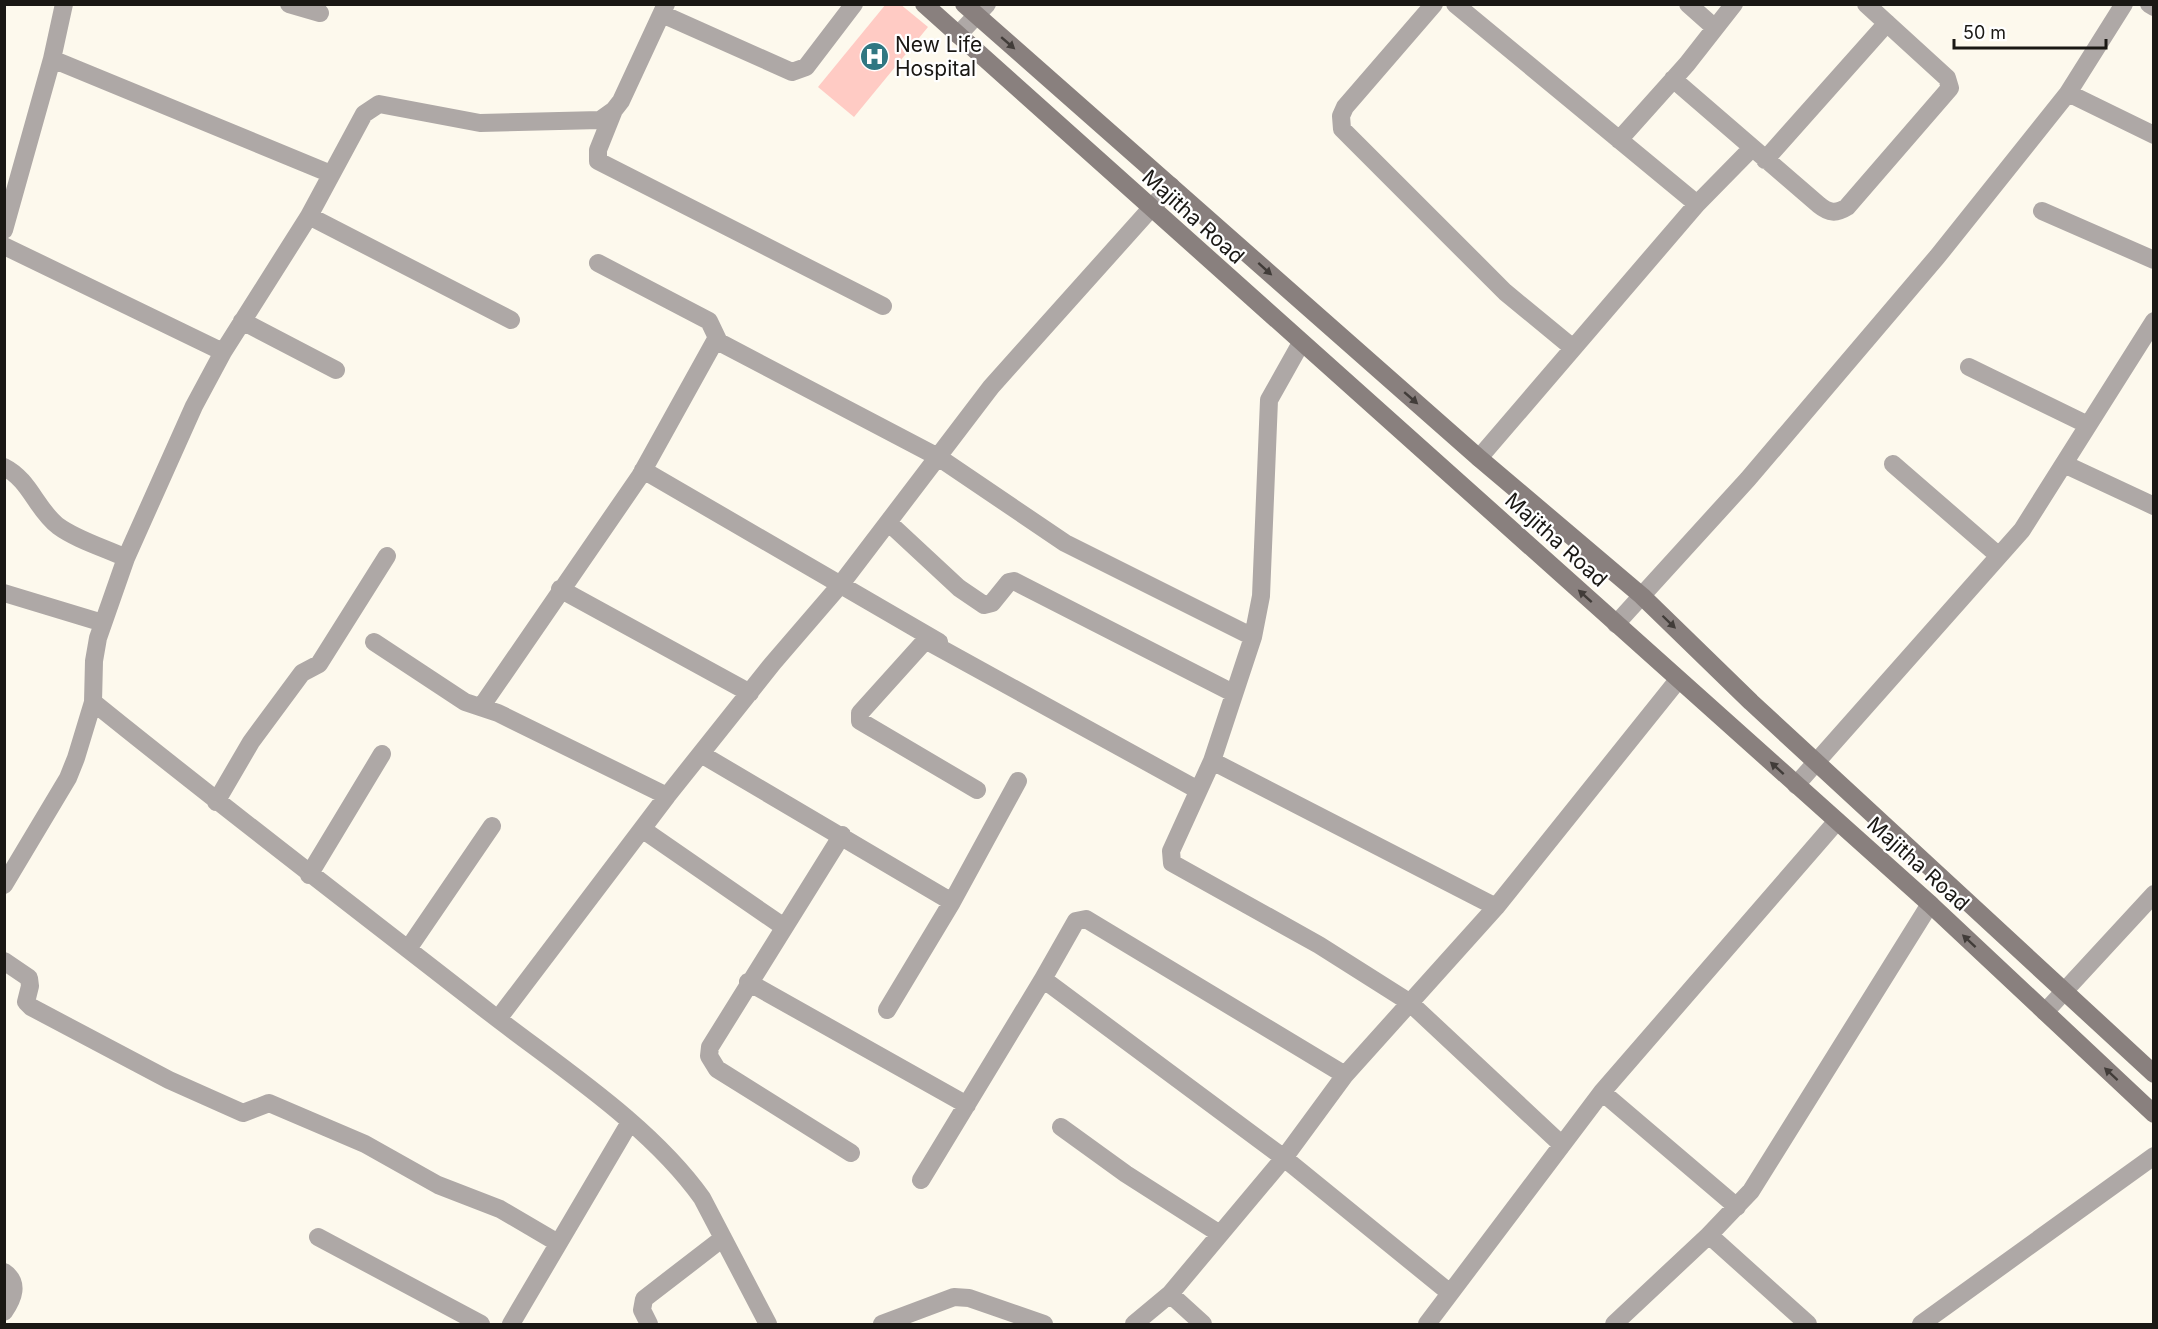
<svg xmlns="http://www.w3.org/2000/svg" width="2158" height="1329" viewBox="0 0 2158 1329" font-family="Inter,sans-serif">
	<rect width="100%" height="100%" fill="#fdf9ed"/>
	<path fill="#ffcbc4" d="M886 4H900L928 27 854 117 818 87Z"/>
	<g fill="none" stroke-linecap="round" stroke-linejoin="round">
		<path stroke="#aea8a6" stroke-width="18" d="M289 4 320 13
			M1434 4 1345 107 1341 116 1342 129 1505 292 1573 348
			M1455 4 1697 204
			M1688 4 1715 28
			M2149 4 2154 7
			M662 14 792 72 806 67 854 4
			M958 35 987 4
			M52 59 331 174
			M1673 79 1819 205C1829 213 1836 214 1847 207L1950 88 1947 78 1866 4
			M2068 93 2154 135
			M614 110 598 150V161L883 306
			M1619 140 1687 64 1734 4
			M1765 160 1887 23
			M2042 211 2154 260
			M309 216 511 320
			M4 230 52 59 64 4
			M4 246 223 352
			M598 263 709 321 719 342 938 457 1065 543 1253 637 1261 596 1269 400 1301 343
			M242 321 336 370
			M1969 367 2088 425
			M1479 458 1697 204 1752 148
			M1893 464 1999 556
			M2064 464 2154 506
			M4 467C30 480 36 509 58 526 77 540 105 548 126 558
			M643 470 939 642
			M889 523 959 588 984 605 992 603 1009 582 1014 581 1233 693
			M560 589 750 693
			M4 593 103 623
			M1616 624 1748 479 1937 257 2068 93 2124 4
			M1253 637 1212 761 1171 851 1172 863 1319 945 1409 1002 1562 1145
			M374 642 465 702 498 713 667 796
			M93 702C224 808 358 910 490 1013 561 1068 650 1125 702 1198L768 1324
			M481 707 640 476 716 339
			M701 754 952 902 1018 781
			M1212 761 1496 907
			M1796 785 2022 530 2154 321
			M977 790 860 721V713L924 642H929L1198 790
			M216 802 251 742 302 673 319 664 387 556
			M642 829 784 927
			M842 835 710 1047 709 1056 717 1069 851 1153
			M309 875 382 754
			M4 885 68 778 76 758 93 702 94 661 98 638 126 558 194 406 223 352 309 216 364 114 379 104 480 123 600 120 614 110 621 101 666 4
			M408 949 492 826
			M4 961 29 978 30 986 26 1002 31 1007 169 1080 243 1113 269 1103 365 1144 438 1185 500 1209 558 1243
			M1043 979 1076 921 1086 919 1345 1075
			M748 982 967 1105
			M887 1010 952 902
			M2045 1012 2154 894
			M498 1019 667 796 773 663 841 584 991 387 1171 186
			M1602 1092 1737 1207
			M1061 1127 1126 1174 1220 1234
			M921 1180 1043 979 1284 1158 1450 1293
			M1709 1235 1751 1191 1930 904
			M318 1237 481 1324
			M4 1272C20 1283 13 1299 4 1312
			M511 1324 630 1122
			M649 1324 642 1310 644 1299 723 1238
			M882 1324 954 1297 969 1298 1044 1324
			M1134 1324 1170 1294
			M1203 1324 1170 1294 1284 1158 1345 1075 1496 907 1678 680
			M1427 1324 1602 1092 1837 821
			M1614 1324 1709 1235 1808 1324
			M1921 1324 2154 1156"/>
		<path stroke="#89807e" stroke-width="18" d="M924 4 1930 904 2154 1114
			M964 4 1479 458 1642 596 1751 702 2154 1074"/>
	</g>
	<defs><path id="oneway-solid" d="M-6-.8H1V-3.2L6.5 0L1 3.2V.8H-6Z" transform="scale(1.5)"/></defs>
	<g fill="#413c39">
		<use href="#oneway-solid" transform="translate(1008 43) rotate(41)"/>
		<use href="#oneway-solid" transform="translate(1265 269) rotate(42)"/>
		<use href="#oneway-solid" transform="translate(1411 398) rotate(41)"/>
		<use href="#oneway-solid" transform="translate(1585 596) rotate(-138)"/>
		<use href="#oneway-solid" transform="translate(1669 622) rotate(44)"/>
		<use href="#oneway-solid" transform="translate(1777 768) rotate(-138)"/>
		<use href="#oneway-solid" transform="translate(1969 941) rotate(-137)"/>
		<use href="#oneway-solid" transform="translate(2111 1074) rotate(-137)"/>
	</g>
	<defs>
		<symbol id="hospital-disc" viewBox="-11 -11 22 22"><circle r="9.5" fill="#307782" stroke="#fff"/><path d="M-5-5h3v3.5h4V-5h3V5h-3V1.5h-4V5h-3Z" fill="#fff"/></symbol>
	</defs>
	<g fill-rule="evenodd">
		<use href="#hospital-disc" x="858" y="40" width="33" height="33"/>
	</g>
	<g text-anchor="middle" stroke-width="4.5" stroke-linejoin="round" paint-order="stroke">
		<g font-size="21" fill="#1a1814" stroke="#fff" text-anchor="start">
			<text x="895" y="52">New Life<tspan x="895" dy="24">Hospital</tspan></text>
		</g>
		<g font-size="21" fill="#1a1814" stroke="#fff">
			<text transform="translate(1193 217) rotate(42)" y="7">Majitha Road</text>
			<text transform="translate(1556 540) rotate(42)" y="7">Majitha Road</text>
			<text transform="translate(1918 864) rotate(42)" y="7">Majitha Road</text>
		</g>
	</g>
	<rect width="2158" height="1329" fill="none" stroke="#1a1814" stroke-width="12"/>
	<path d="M1954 39v9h152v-9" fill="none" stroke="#1a1814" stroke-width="3"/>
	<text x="1963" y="39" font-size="18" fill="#1a1814" stroke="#ffffff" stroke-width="4.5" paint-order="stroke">50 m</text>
</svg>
